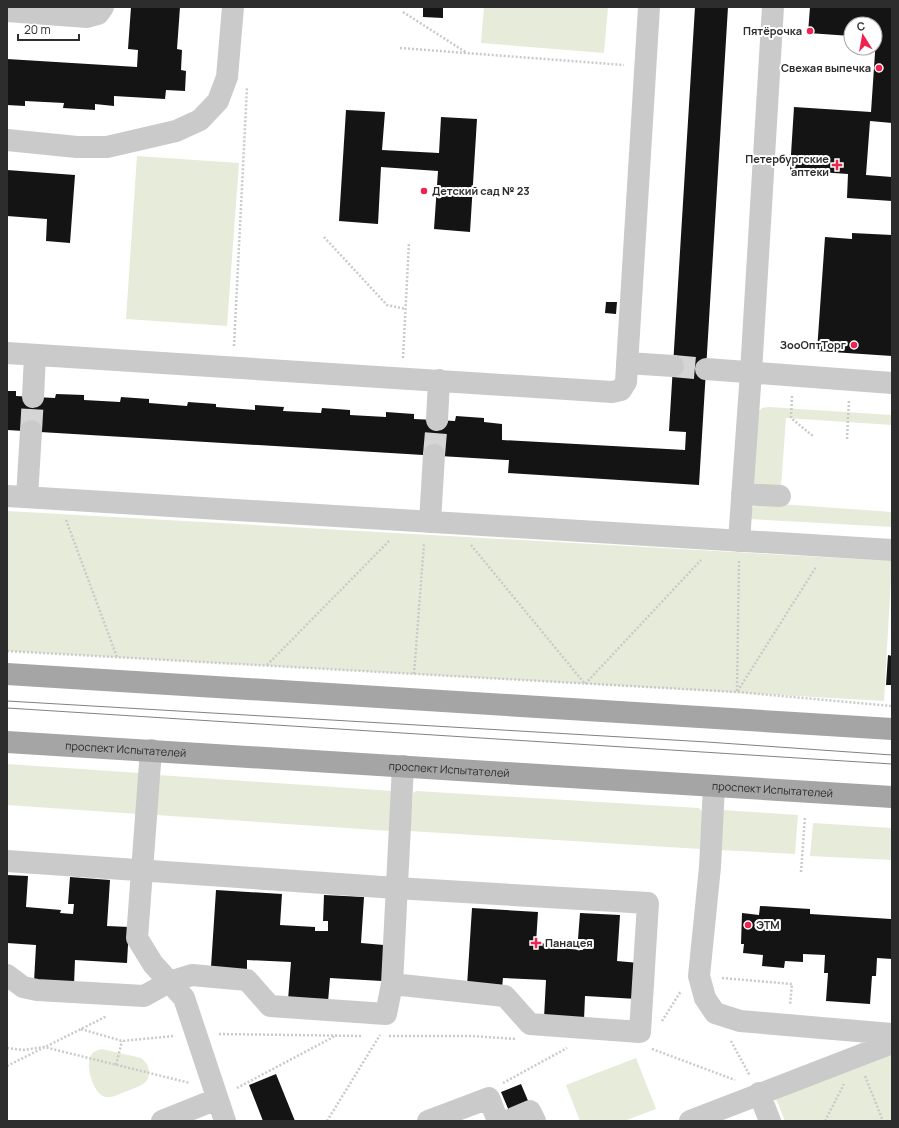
<svg xmlns="http://www.w3.org/2000/svg" width="899" height="1128" viewBox="0 0 899 1128" font-family="Manrope,sans-serif">
	<rect width="100%" height="100%" fill="#fff"/>
	<path fill="#e6ecd9" d="M484 7H608L604 53 481 43Z
		M137 156 239 163 227 326 126 319Z
		M769 407 892 415V425L786 418 781 487 758 485 753 483 757 413 762 408Z
		M766 503 892 512V527L750 519C750 506 754 505 766 503Z
		M7 511 892 561 884 701 7 651Z
		M7 764 140 773 138 814 7 805Z
		M158 775 393 791 390 831 156 815Z
		M416 791 699 808 702 811 700 849 410 831 413 793Z
		M723 810 798 815 795 854 721 850Z
		M813 823 892 828V860L810 856Z
		M102 1049 141 1058C149 1064 150 1070 148 1079 143 1086 135 1088 127 1091 121 1093 113 1098 106 1097 93 1095 85 1065 91 1055 94 1051 98 1050 102 1049Z
		M892 1052V1121H785L776 1099Z
		M636 1058 656 1109 624 1121H580L566 1085Z"/>
	<path fill="#141414" d="M131 7H180L177 49 182 50 181 70 186 71 185 91 166 90 165 99 114 96V106L95 104V110L63 108 64 103 25 101V106L7 105V59L137 67 138 50 128 49Z
		M423 7H443V18L423 17Z
		M695 7H728L699 485 508 473 509 460H506L7 430V391H16V396L55 398 56 394 84 395V400L120 402 121 397 149 399V403L187 406 188 402 216 404V407L255 410V405L269 406 284 407 283 411 321 413 322 408 350 410V415L386 417V412L414 414V419L455 421 456 416 484 418V422L502 424V440L685 450 686 432 669 431Z
		M810 7H892V123L870 121 866 175 892 177V201L847 198 848 174 790 170 794 107 871 112 876 38H875V24H851V36L808 33Z
		M346 110 385 112 382 150 439 153 441 117 477 119 470 232 434 229 438 171 381 167 378 224 339 221Z
		M7 170 75 175 70 243 46 241 47 219 7 216Z
		M852 233 892 235V356L817 351 825 237 852 239Z
		M606 302H617L616 314 605 313Z
		M888 655 892 656V685H886Z
		M7 875 28 876 26 907 61 910 60 913 73 914 74 904H68L70 877 110 880 107 926 129 927 127 963 75 960 74 985 34 982 36 945 7 943Z
		M216 890 282 894 280 925 315 927V931H328V921H323L324 895 364 897 361 943 384 945 382 981 330 978 328 1002 288 1000 291 962 247 960V970L211 967Z
		M760 906 810 909V914L891 919V915H892V959L877 958 876 976H872L870 1004 826 1001 828 973H824L825 955 803 954V962L785 961 784 968 762 966 763 955 743 953 744 944H741L742 913 759 915Z
		M472 908 538 912 536 943 571 945 570 949 583 950 584 939H578L580 913 620 915 617 961 639 963 637 999 585 996 584 1020 544 1018 546 980 503 978 502 988 467 986Z
		M276 1074 295 1121H263L249 1085Z
		M521 1084 529 1103 509 1111 501 1092Z"/>
	<g fill="none" stroke-linecap="round" stroke-linejoin="round">
		<path stroke="#d5d5d5" stroke-width="22" stroke-dasharray="22 11" stroke-linecap="butt" d="M673 366 706 369
			M31 431 33 397
			M434 455 437 420"/>
		<path stroke="#cacaca" stroke-width="2.5" stroke-dasharray="2 2" stroke-linecap="butt" d="M403 12 467 53
			M400 48 624 65
			M324 237 387 305 406 309
			M234 346 247 87
			M403 358 409 242
			M792 396 791 418 814 437
			M847 439 849 400
			M66 520 117 657
			M471 545 585 684 701 560
			M739 561 737 692 816 567
			M7 651 737 692 892 706
			M267 665 390 540
			M414 674 424 543
			M801 872 805 817
			M722 978 792 984 790 1005
			M662 1021 681 991
			M81 1029 122 1041 174 1036
			M219 1034 362 1036
			M389 1036H472L516 1039
			M731 1041 750 1076
			M7 1048 23 1050 44 1047 190 1083
			M652 1049 735 1080
			M116 1065 122 1041
			M7 1066 107 1016
			M865 1076 883 1121
			M503 1083 567 1048
			M237 1088 337 1035
			M327 1121 380 1035
			M825 1121 844 1084"/>
		<path stroke="#cacaca" stroke-width="22" d="M7 11 87 17 98 14 103 7
			M7 140 77 147H107L176 131 200 120 218 101 227 77 233 7
			M7 353 612 392 621 390 626 382 649 7
			M627 363 673 366
			M706 369 892 383
			M33 397 35 355
			M437 420 439 380
			M742 494 780 496
			M7 496 892 550
			M27 497 31 431
			M430 522 434 455
			M739 541 751 372 773 7
			M151 750 137 938 153 964 184 998 225 1121
			M714 786 710 867 699 976 705 998 715 1013 740 1021 892 1034
			M7 861 396 888 648 903 640 1032 530 1024 505 996 392 984
			M7 975 23 987 37 990 144 996 169 982 192 975 247 980 270 1006 386 1014 392 984 403 766
			M759 1093 770 1121
			M162 1121 217 1099
			M428 1121 489 1098 498 1121
			M507 1121 530 1111 535 1121
			M690 1121 892 1043"/>
		<g stroke="#a5a5a5" stroke-width="22">
			<path d="M7 674 892 729"/>
			<path id="s1" d="M7 742 892 797"/>
		</g>
		<path stroke="#828282" stroke-width="1" d="M7 701 707 742 892 755
			M7 708 892 764"/>
	</g>
	<g fill="#f02350" stroke="#fff" stroke-width="1.5">
		<circle cx="810" cy="31" r="4"/>
		<circle cx="879" cy="68" r="4"/>
		<path d="M835 159h4v4h4v4h-4v4h-4v-4h-4v-4h4z"/>
		<circle cx="424" cy="191" r="4"/>
		<circle cx="854" cy="345" r="4"/>
		<circle cx="748" cy="925" r="4"/>
		<path d="M534 937h4v4h4v4h-4v4h-4v-4h-4v-4h4z"/>
	</g>
	<g text-anchor="middle" stroke-width="4" stroke-linejoin="round" paint-order="stroke">
		<g font-size="11" font-weight="bold" fill="#2d2d2d" stroke="#fff" text-anchor="end">
			<text x="802" y="35">Пятёрочка</text>
			<text x="871" y="72">Свежая выпечка</text>
			<text x="829" y="163">Петербургские<tspan x="829" dy="13">аптеки</tspan></text>
			<text x="432" y="195" text-anchor="start">Детский сад № 23</text>
			<text x="846" y="349">ЗооОптТорг</text>
			<text x="756" y="929" text-anchor="start">ЭТМ</text>
			<text x="545" y="947" text-anchor="start">Панацея</text>
		</g>
		<g font-size="11" fill="#2d2d2d" stroke="#fff">
			<text dy="4" stroke="none"><textPath href="#s1" startOffset="119">проспект Испытателей</textPath></text>
			<text dy="4" stroke="none"><textPath href="#s1" startOffset="443">проспект Испытателей</textPath></text>
			<text dy="4" stroke="none"><textPath href="#s1" startOffset="767">проспект Испытателей</textPath></text>
		</g>
	</g>
	<rect width="899" height="1128" fill="none" stroke="#2d2d2d" stroke-width="16"/>
	<g transform="translate(863 36) rotate(349)"><circle r="19" fill="#ffffff" stroke="#ababab"/>
	<path d="M0-3L7 15L0 10L-7 15Z" fill="#f02350"/>
	<text y="-6" font-size="11" font-weight="bold" text-anchor="middle" fill="#2d2d2d">С</text>
	</g>
	<path d="M18 34v6h61v-6" fill="none" stroke="#2d2d2d" stroke-width="2"/>
	<text x="24" y="34" font-size="12" fill="#2d2d2d" stroke="#ffffff" stroke-width="3" paint-order="stroke">20 m</text>
</svg>
